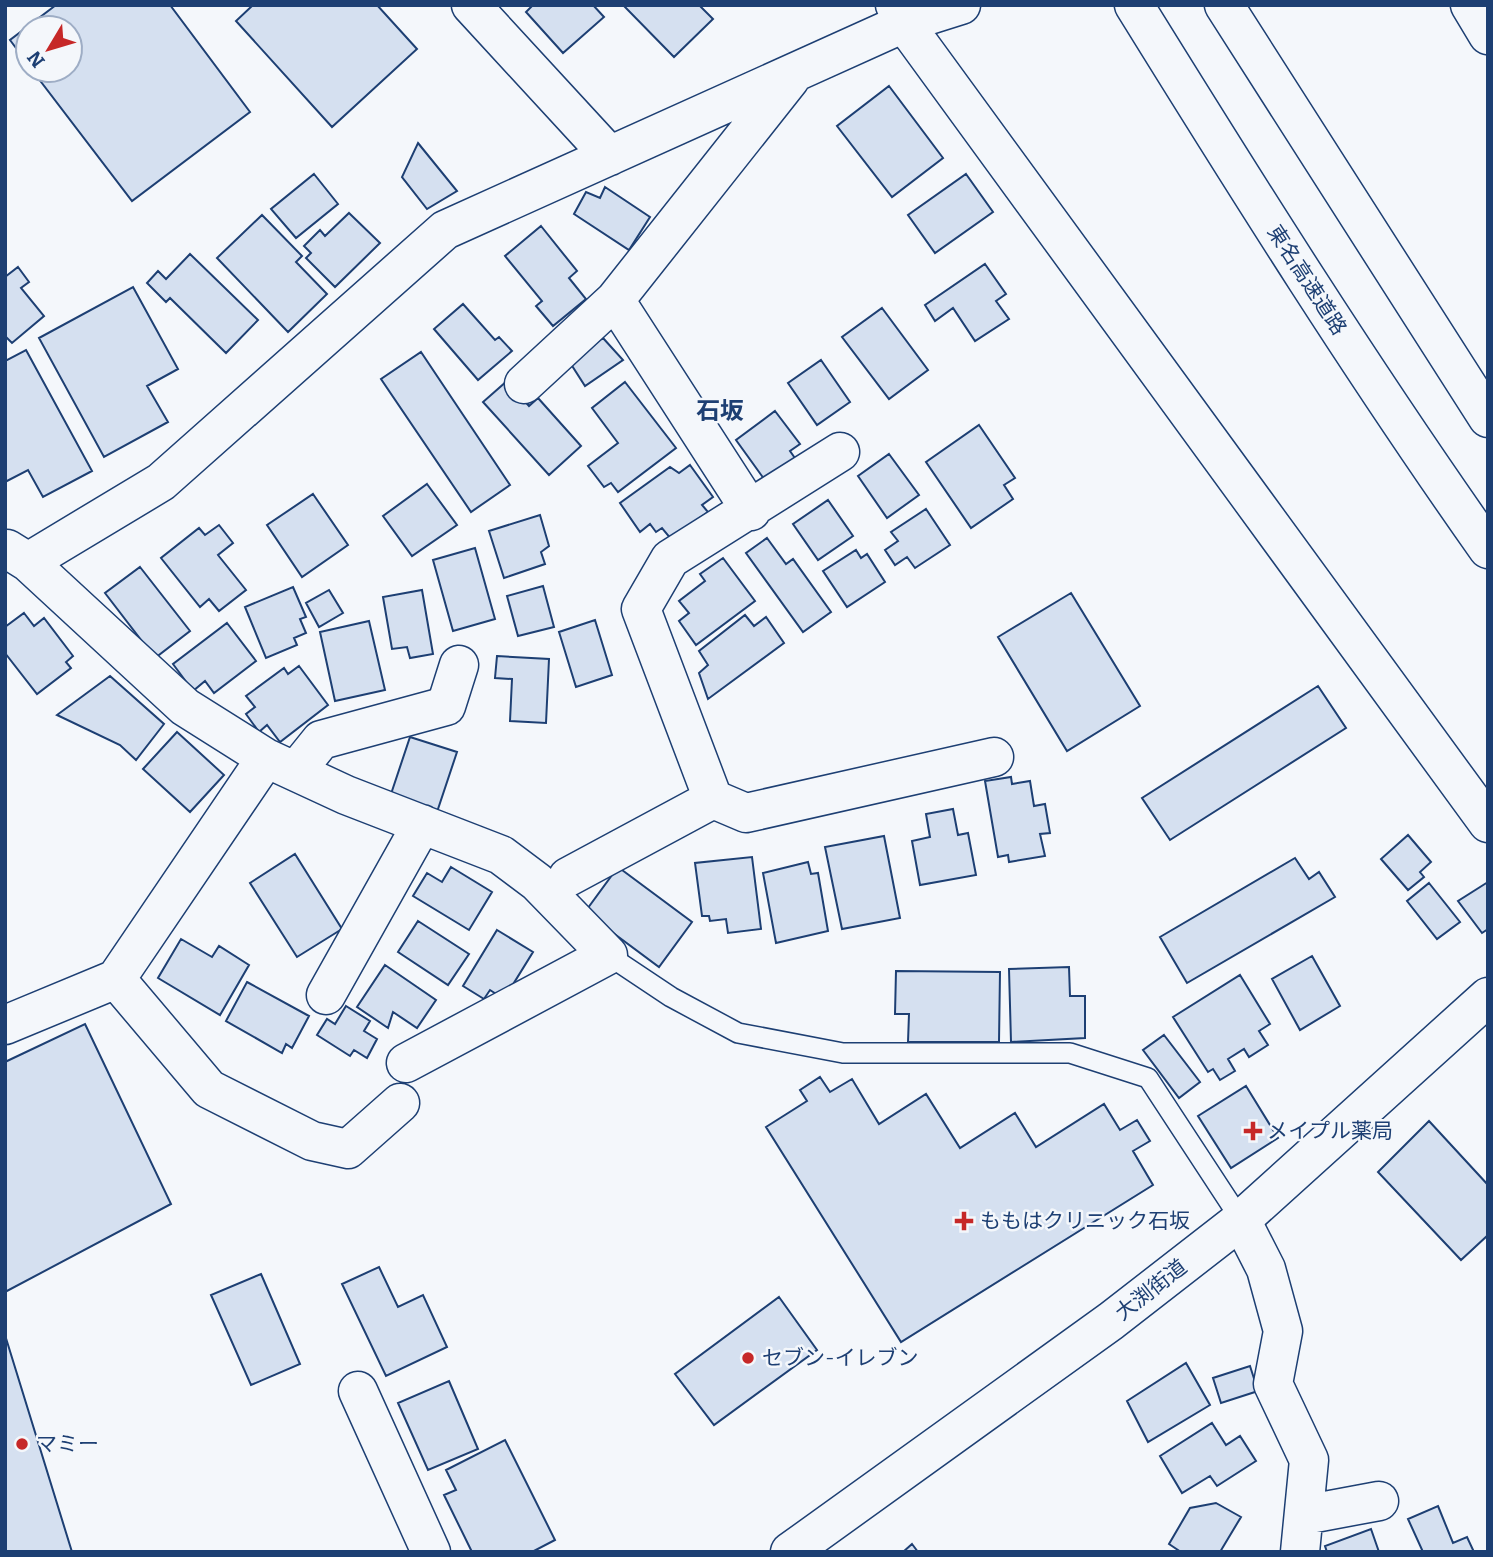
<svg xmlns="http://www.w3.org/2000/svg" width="1493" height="1557" viewBox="0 0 1493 1557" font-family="Bitter,'Noto Sans JP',serif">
	<rect width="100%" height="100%" fill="#f4f7fb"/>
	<path fill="#d5e0f0" stroke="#1d3f73" stroke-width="2" d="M56 5H170L250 112 132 201 32 70H70V28H28V64L10 40Z
		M253 5H377L417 49 332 127 236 21Z
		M533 5H593L604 17 563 53 526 12Z
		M623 5H699L713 19 674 57Z
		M889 86 943 158 892 197 837 126Z
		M418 143 457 191 427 209 402 177Z
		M314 174 338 204 296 238 271 209Z
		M966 174 993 212 935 253 908 215Z
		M605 187 650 217 629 250 574 214 586 192 600 198Z
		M349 213 380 243 335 287 306 258 311 253 304 246 320 230 325 236Z
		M262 215 302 256 296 262 327 294 288 332 217 258Z
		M541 226 577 271 569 278 586 299 553 326 536 306 542 301 505 256Z
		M190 254 258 320 226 353 170 298 166 302 147 283 158 271 166 279Z
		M985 264 1006 294 996 301 1009 319 975 341 953 308 935 321 925 305Z
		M18 267 29 282 21 288 44 316 12 343 5 336V277Z
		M133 287 178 369 147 386 168 422 104 457 39 338Z
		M463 304 495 340 499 337 512 351 478 380 434 329Z
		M882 308 928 370 889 399 842 337Z
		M603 338 623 360 585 386 569 361Z
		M26 350 92 471 43 497 28 470 5 482V361Z
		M421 352 510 485 471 512 381 379Z
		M821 360 850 402 817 425 788 383Z
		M507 381 529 406 538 398 581 446 549 475 483 402Z
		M625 382 676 448 618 492 611 483 604 487 588 466 618 443 592 408Z
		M775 411 800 444 790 451 797 461 767 483 736 440Z
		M979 425 1015 478 1004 485 1013 499 971 528 926 462Z
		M889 454 919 495 887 518 858 476Z
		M690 465 713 497 702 505 708 512 671 539 662 528 656 532 650 524 640 532 620 503 670 467 679 473Z
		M427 484 457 525 412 556 383 516Z
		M313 494 348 545 302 577 267 525Z
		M828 500 853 536 818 560 793 524Z
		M926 509 950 545 915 568 907 557 895 565 885 550 898 541 891 532Z
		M540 515 549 546 541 552 545 564 504 578 489 531Z
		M219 525 233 543 218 555 246 590 219 611 209 599 200 607 161 558 199 528 205 535Z
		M767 538 786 564 793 559 831 612 803 632 746 553Z
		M475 548 495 619 453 631 433 560Z
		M856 550 861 558 867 554 885 582 847 607 823 571Z
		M723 558 755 601 696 645 679 621 689 613 679 601 705 581 700 574Z
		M140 567 190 631 155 658 105 593Z
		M543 586 554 627 518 636 507 596Z
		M293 587 306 617 300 619 306 633 294 638 297 645 266 658 245 607Z
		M329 590 343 613 319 627 306 603Z
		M422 590 433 654 410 658 407 647 392 649 383 597Z
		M1071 593 1140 706 1067 751 998 637Z
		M24 613 34 626 44 618 73 656 66 662 71 668 37 694 5 653V627Z
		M745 615 754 626 766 617 784 643 708 699 699 673 708 665 699 651Z
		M595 620 612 675 576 687 559 632Z
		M369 621 385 690 335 701 320 632Z
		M227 623 256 661 214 693 205 681 193 691 173 664Z
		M497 656 549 659 546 723 510 721 512 679 495 678Z
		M299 666 328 705 280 742 267 725 259 732 246 714 255 707 246 696 284 668 288 674Z
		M110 676 164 724 136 760 120 745 57 715Z
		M1318 686 1346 728 1170 840 1142 798Z
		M177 732 224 775 190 812 143 769Z
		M410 737 457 752 436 815 389 800Z
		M1011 777 1012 784 1030 781 1034 806 1045 804 1050 833 1040 834 1045 856 1009 862 1008 855 998 857 985 781Z
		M953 809 958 835 968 833 976 875 920 885 912 841 930 837 926 814Z
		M1408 835 1431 862 1420 872 1424 877 1408 890 1381 859Z
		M884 836 900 918 842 929 825 847Z
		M295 854 342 929 297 957 250 883Z
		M752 857 761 929 728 933 726 919 710 921 709 916H702L695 863Z
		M1295 858 1309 879 1319 872 1335 897 1187 983 1160 937Z
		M808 862 811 874 818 873 828 931 776 943 763 873Z
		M451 867 492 892 469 930 413 896 427 873 442 882Z
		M618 867 692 922 659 967 585 912Z
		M1488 882V929L1482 933 1458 901Z
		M1429 883 1460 922 1437 939 1407 901Z
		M418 921 469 954 448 985 398 952Z
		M497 930 533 952 504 999 490 990 484 999 463 986Z
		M181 939 212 957 219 946 249 965 220 1015 158 978Z
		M1312 956 1340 1006 1300 1030 1272 979Z
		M385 965 436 1000 417 1028 393 1012 388 1028 357 1007Z
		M1069 967 1070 996H1085V1038L1011 1042 1009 969Z
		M896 971 1000 972 999 1042H908L909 1014H895Z
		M1240 975 1270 1024 1259 1031 1268 1045 1249 1057 1244 1049 1228 1059 1235 1071 1220 1080 1213 1069 1208 1072 1173 1017Z
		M247 982 309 1016 292 1048 286 1044 282 1053 226 1021Z
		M346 1006 370 1021 364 1031 377 1039 367 1058 354 1050 350 1056 317 1035 327 1019 335 1024Z
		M85 1024 171 1204 5 1292V1062Z
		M1164 1035 1200 1082 1179 1098 1143 1050Z
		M820 1077 830 1092 852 1079 879 1124 926 1094 960 1148 1015 1113 1036 1147 1104 1104 1120 1130 1137 1120 1150 1141 1133 1151 1153 1185 901 1342 766 1127 807 1101 800 1090Z
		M1246 1086 1278 1138 1231 1168 1198 1116Z
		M1429 1121 1488 1185V1235L1461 1260 1378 1172Z
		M379 1267 398 1307 423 1295 447 1347 386 1376 342 1284Z
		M261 1274 300 1364 251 1385 211 1295Z
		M779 1297 817 1350 714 1425 675 1374Z
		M5 1335 72 1552H5Z
		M1186 1363 1210 1405 1148 1442 1127 1401Z
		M1250 1366 1258 1391 1221 1403 1213 1378Z
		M449 1381 478 1449 428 1470 398 1403Z
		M1212 1423 1226 1445 1240 1436 1256 1461 1217 1486 1210 1476 1182 1493 1160 1456Z
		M505 1440 555 1540 532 1552H472L444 1495 456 1490 446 1470Z
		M1216 1503 1241 1517 1220 1552H1181L1169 1544 1190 1508Z
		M1438 1506 1453 1543 1467 1537 1474 1552H1423L1408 1519Z
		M1371 1529 1379 1552H1327L1325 1546Z
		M912 1544 918 1552H903Z"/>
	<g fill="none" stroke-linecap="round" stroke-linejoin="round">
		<defs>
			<path id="lane" d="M608 955 671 997 738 1033 843 1053H1070L1148 1078 1241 1220"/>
			<path id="street" d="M471 5 610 156
				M895 5 904 23 1488 823
				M1470 5 1488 35
				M524 384 615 300
				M840 452 670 559 641 609 713 799 746 813 994 757
				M751 511 615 300 790 79
				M7 549 28 562 185 707 266 758 346 795 501 855 537 882 608 955 406 1063
				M28 562 161 482 445 230 904 23 961 5
				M266 758 116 979 209 1089 312 1141 348 1149 400 1103
				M296 771 321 740 446 706 459 665
				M568 877 713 799
				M326 995 422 824
				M5 1025 116 979
				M1241 1220 1266 1269 1283 1331 1273 1384 1309 1460 1300 1552
				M358 1391 431 1552
				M1304 1515 1379 1501"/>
			<path id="secondary" d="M790 1552 1111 1321 1241 1220 1488 997"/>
			<path id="highway" d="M1134 5C1248 189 1363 372 1488 549
				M1224 5 1488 418"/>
		</defs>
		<use href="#lane" stroke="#1d3f73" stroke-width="22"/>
		<use href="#street" stroke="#1d3f73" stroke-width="41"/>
		<use href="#secondary" stroke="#1d3f73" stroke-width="41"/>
		<use href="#highway" stroke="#1d3f73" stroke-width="41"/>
		<use href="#lane" stroke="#f4f7fb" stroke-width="19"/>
		<use href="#street" stroke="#f4f7fb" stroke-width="38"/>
		<use href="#secondary" stroke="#f4f7fb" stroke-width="38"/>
		<use href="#highway" stroke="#f4f7fb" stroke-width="38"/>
	</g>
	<g fill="#c62828" stroke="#f4f7fb" stroke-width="2.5">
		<path d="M1249.5 1120.5h7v7h7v7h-7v7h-7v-7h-7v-7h7z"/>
		<path d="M960.5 1210.5h7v7h7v7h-7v7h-7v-7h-7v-7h7z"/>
		<circle cx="748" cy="1358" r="7"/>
		<circle cx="22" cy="1444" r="7"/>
	</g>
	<g text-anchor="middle" stroke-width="5" stroke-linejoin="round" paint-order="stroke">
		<g font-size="21" fill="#1d3f73" stroke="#f4f7fb">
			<text transform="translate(1307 280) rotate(57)" y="7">東名高速道路</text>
			<text transform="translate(1151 1290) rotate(-38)" y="7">大渕街道</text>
		</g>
		<g font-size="21" fill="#1d3f73" stroke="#f4f7fb" text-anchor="start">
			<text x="1267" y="1138">メイプル薬局</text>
			<text x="980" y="1228">ももはクリニック石坂</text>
			<text x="762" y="1365">セブン-イレブン</text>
			<text x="36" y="1451">マミー</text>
		</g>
		<g font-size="24" font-weight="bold" fill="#1d3f73" stroke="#f4f7fb">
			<text x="720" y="419">石坂</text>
		</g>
	</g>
	<rect width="1493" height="1557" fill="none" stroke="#1d3f73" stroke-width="14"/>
	<g transform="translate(49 49) rotate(232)"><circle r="33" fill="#f4f7fb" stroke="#9eadc5" stroke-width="2"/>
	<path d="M0-5L12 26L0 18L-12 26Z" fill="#c62828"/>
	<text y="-10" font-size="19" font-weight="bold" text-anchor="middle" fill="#1d3f73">N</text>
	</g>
</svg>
